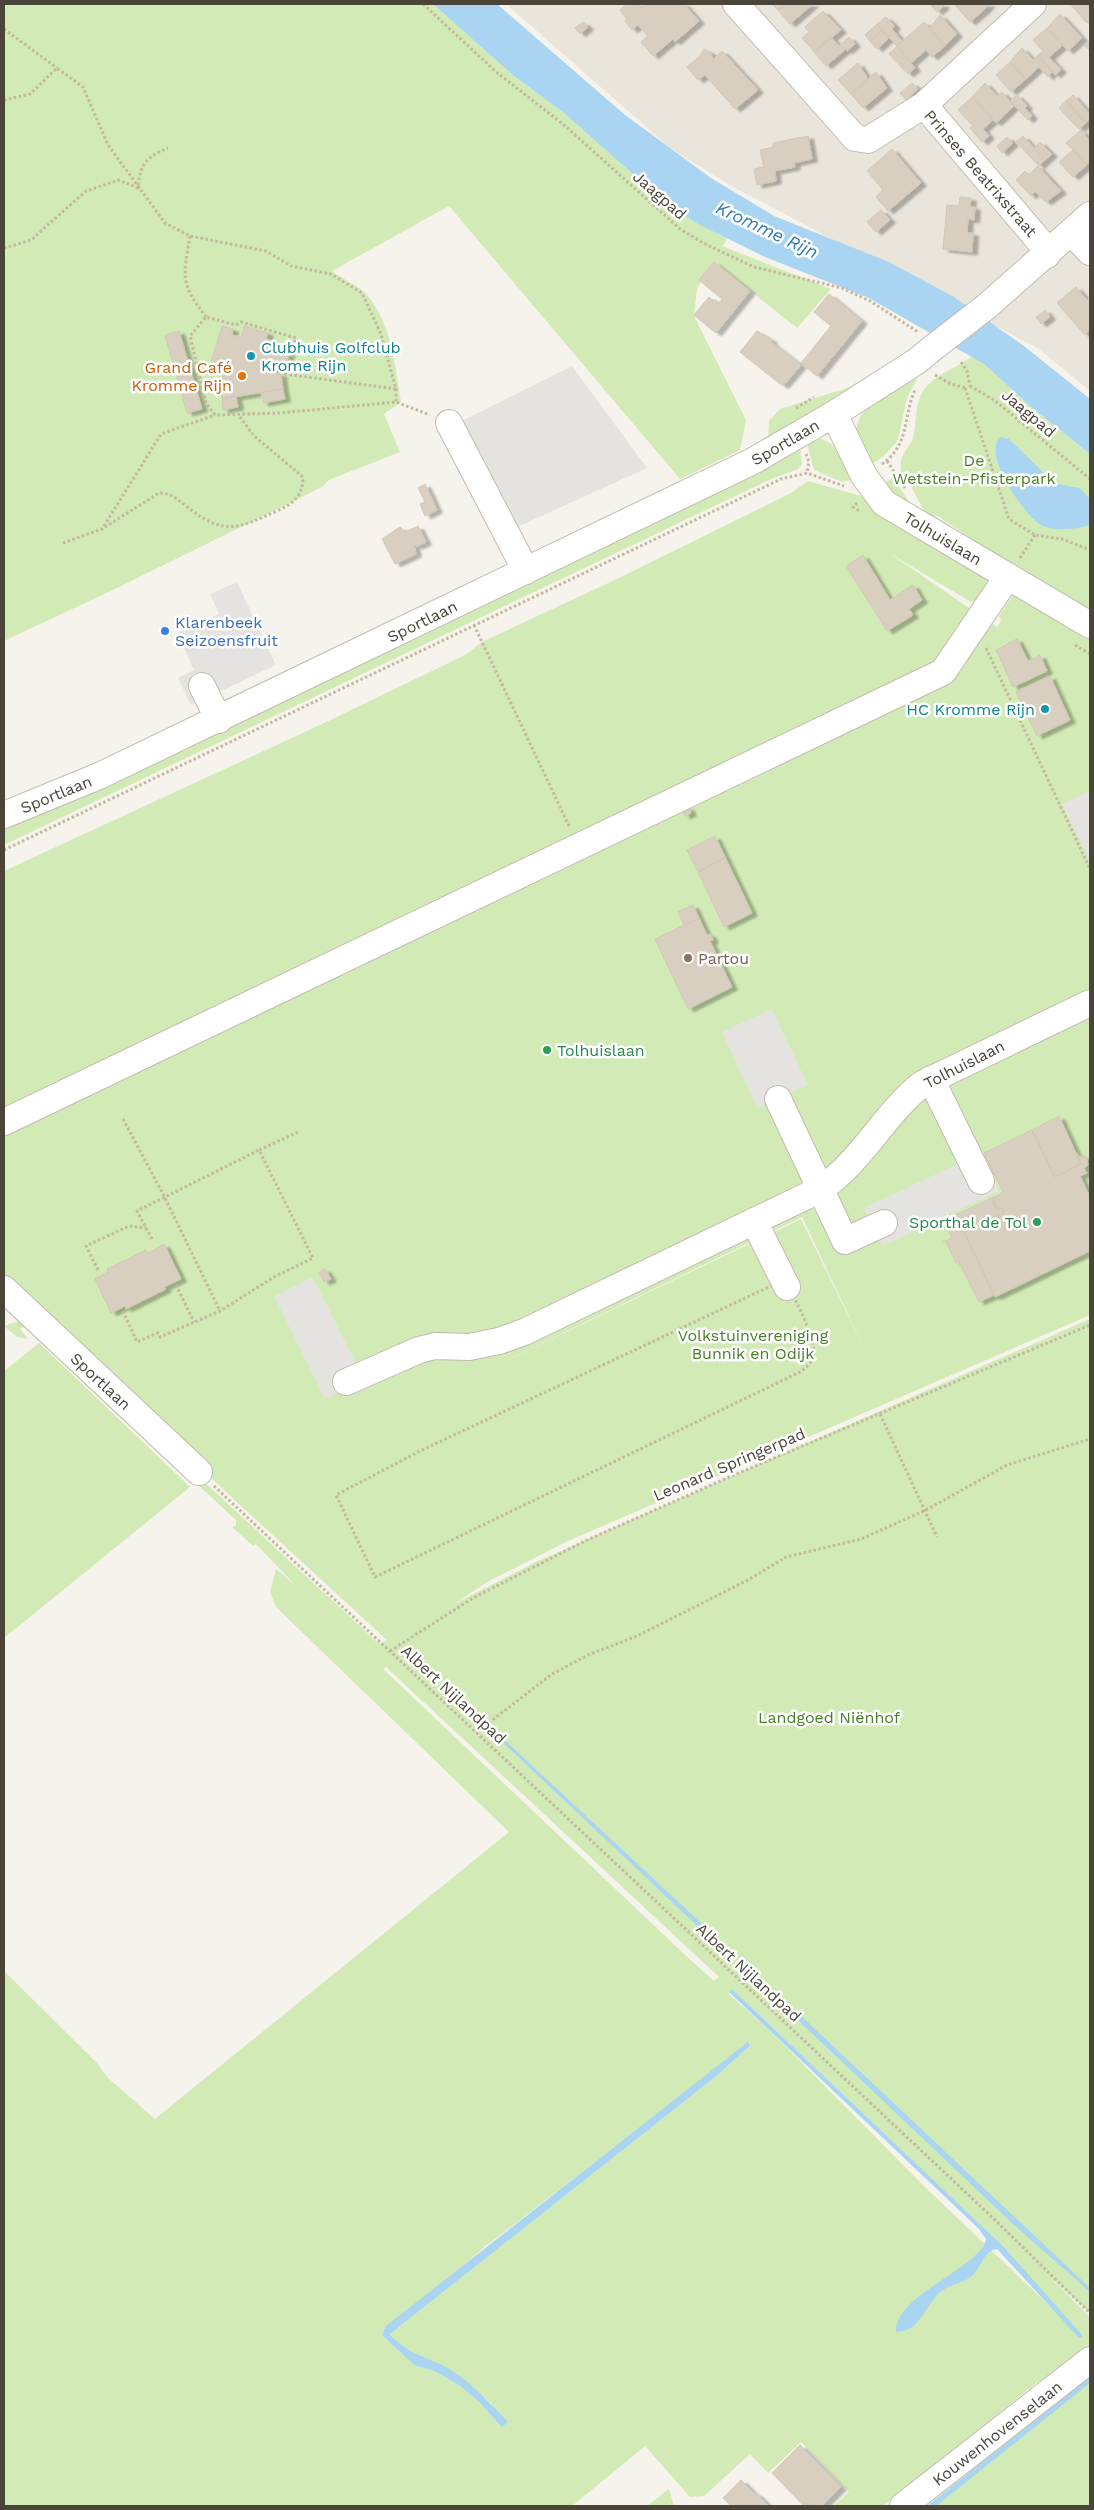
<svg xmlns="http://www.w3.org/2000/svg" width="1094" height="2510" viewBox="0 0 1094 2510" font-family="'Work Sans',sans-serif">
	<defs>
		<filter id="shadow"><feDropShadow dx="5.5" dy="3" stdDeviation="1" flood-color="#0004"/></filter>
	</defs>
	<rect width="100%" height="100%" fill="#f6f3ec"/>
	<path fill="#eae5da" d="M506 4H1090V391L1039 349 726 183 669 147Z"/>
	<path fill="#d2eab5" fill-rule="evenodd" d="M4 4H433L514 76 564 113 670 207 727 239 722 246 831 289 797 328 714 262 697 288 694 316 746 420 740 450 680 479 449 206 332 271C342 279 359 286 367 295 392 324 395 367 401 402L384 414 400 452 329 480 322 487 117 588 4 641Z
		M972 356 984 364 1029 405 1090 454V617L936 515 932 525 909 483 899 472 901 469C899 455 908 450 913 438 916 427 915 415 918 403 927 374 951 373 972 356Z
		M896 365 768 438 769 421 780 409 844 389Z
		M916 374 918 377 907 398 898 440 887 453 870 466 855 431 861 415 867 408Z
		M820 439C840 444 845 462 854 479L842 482 814 470 807 443Z
		M800 447 802 464 798 469 769 480 4 845V830L13 823Z
		M893 477 916 513 880 487Z
		M808 481 868 498 998 578 985 602H971L889 553 997 627 1001 621 999 616 1016 590 1090 632V1315L568 1541 489 1581 452 1605 538 1561 1090 1319V2313L1047 2274 1090 2317V2349L1035 2384 883 2506H834L849 2492 801 2442 768 2473 750 2454 704 2496 690 2497 645 2446 572 2506H4V1971L97 2063 108 2078 155 2119 509 1832 276 1607 270 1592 276 1569 295 1585 256 1544 253 1546 232 1527 236 1525V1520L26 1326 20 1329 28 1339 17 1337 4 1326 28 1318 379 1644 387 1640 228 1494 4 1276V871L320 725 465 655 482 642 619 578 791 493ZM802 1217 866 1352 801 1219 456 1385ZM386 1667 719 1977 714 1981 683 1953 383 1669ZM732 1989 1003 2246 1082 2337 926 2188 769 2030 729 1994ZM750 2042 751 2045 715 2077 390 2334 403 2349 452 2371 491 2403 502 2426 479 2402 459 2385 434 2371 414 2365 382 2335 482 2249Z
		M39 1343 190 1487 4 1638V1371Z
		M1090 2375V2506H927Z
		M669 2489 674 2506H647Z"/>
	<path fill="#e5e3e0" d="M572 366 647 468 515 528 462 421Z
		M237 582 276 665 191 705 178 678 194 670 177 633 219 614 210 594Z
		M1090 791V861L1062 804Z
		M772 1009 808 1085 757 1108 722 1032Z
		M981 1153 999 1191 882 1246 864 1208Z
		M313 1277 364 1380 325 1399 274 1296Z"/>
	<path fill="#a9d4f2" d="M433 4H497L625 115 711 178 774 216 889 262 954 297 1024 346 1090 399V454L1029 405 984 364 869 298 765 257 700 225 670 207 564 113 514 76Z
		M1001 437 1009 439 1054 483 1080 488 1090 499V525C1077 529 1054 532 1041 525 1025 516 980 452 1001 437Z
		M497 1733 730 1950V1954L726 1953 496 1736Z
		M762 1981 765 1982 1090 2288V2292L1014 2225 761 1985Z
		M732 1989 1003 2246 1082 2335V2337L1079 2338 997 2249C984 2250 981 2268 972 2276 962 2284 950 2284 940 2292 925 2306 920 2332 896 2332 893 2296 983 2266 986 2239L979 2229 729 1992Z
		M748 2042 751 2045 715 2077 390 2334C408 2356 431 2357 453 2371 473 2385 491 2404 508 2422L502 2427 479 2402 459 2385 434 2371 414 2365 382 2335 386 2326Z
		M1090 2377V2383L936 2506H927Z"/>
	<path fill="#d8cfc1" stroke="#d3c7b4" filter="url(#shadow)" d="M627 4H637L641 8 647 4H684L699 21 675 42 673 39 653 56 641 42 648 36 638 25 632 30 625 21 627 19 620 10Z
		M772 4H786L778 10Z
		M786 4H813L790 24 778 10Z
		M930 4H942L944 6 937 12Z
		M954 4H976L983 11 970 22Z
		M976 4H990L983 11Z
		M1073 4H1090V20L1087 23 1071 5Z
		M823 11 841 30 814 52 802 38 809 32 805 27Z
		M1060 14 1082 38 1068 51 1047 28Z
		M940 15 957 34 945 46 924 22 930 28Z
		M886 17 895 26 892 29 902 41 897 46 877 24Z
		M583 22 588 27 580 34 575 28Z
		M924 22 945 46 932 57 926 50 911 63 897 46Z
		M877 24 882 30 870 41 865 35Z
		M1047 28 1063 45 1049 57 1061 70 1055 75 1038 55 1043 51 1033 40Z
		M882 30 889 38 877 49 870 41Z
		M831 37 839 46 849 37 855 44 847 51 846 49 826 66 814 52Z
		M1090 41V51L1085 46Z
		M897 46 915 68 908 74 889 54Z
		M1022 48 1033 60 1038 55 1052 72 1048 77 1039 67 1026 79 1010 62Z
		M704 49 711 53 713 59 722 51 758 90 735 109 705 75 698 80 687 67 700 56Z
		M1010 62 1026 79 1011 92 996 75Z
		M858 63 868 79 851 94 838 80Z
		M876 72 887 88 863 108 851 94Z
		M912 83 918 89 906 100 900 93Z
		M985 83 997 96 1002 92 1014 106 996 123 972 97Z
		M1017 95 1027 106 1025 108 1032 116 1028 120 1010 101Z
		M1073 95 1090 114V119L1086 123 1066 101Z
		M972 97 993 120 983 129 989 136 982 142 970 128 973 126 958 110Z
		M1066 101 1086 123 1079 129 1059 108Z
		M1081 130 1090 141V162L1087 165 1066 143Z
		M808 136 812 159 794 163 795 167 775 171 776 181 757 185 754 169 764 167 760 150 773 147V143Z
		M1023 136 1045 160 1039 166 1016 142Z
		M1007 137 1013 143 1002 153 997 146Z
		M1040 142 1052 154 1045 160 1034 148Z
		M892 149 921 183 888 211 876 197 883 190 867 171Z
		M1073 150 1087 165 1073 177 1059 162Z
		M1038 166 1061 191 1046 202 1035 192 1031 196 1016 180 1025 171 1029 175Z
		M960 197 971 198 970 207H975L974 220 968 219 967 233H973L972 252 943 249 947 205 959 206Z
		M881 210 890 220 876 232 867 222Z
		M714 262 750 291 716 333 694 315 709 297 718 304 722 299 699 280Z
		M1076 287 1087 300 1090 297V330L1085 335 1057 303Z
		M829 294 862 321 817 376 801 363 831 326 814 312Z
		M1045 310 1050 317 1041 324 1036 317Z
		M222 326 233 329 232 335 242 337 244 326 268 333 266 339 291 346 285 368 274 366 272 373 281 374 283 389 222 399 220 388 227 365 211 363Z
		M179 331 202 409 187 413 165 335Z
		M757 331 772 340 771 342 801 365 783 386 740 352Z
		M283 389 285 399 263 403 261 392Z
		M236 396 238 407 223 410 222 399Z
		M425 484 437 510 425 516 420 504 425 502 418 488Z
		M418 526 426 542 418 546 414 545 416 554 395 564 382 539 400 527 405 532Z
		M863 555 890 600 913 585 922 600 909 609 913 615 887 631 846 566Z
		M1017 639 1028 661 1040 655 1047 671 1013 687 996 650Z
		M1050 676 1070 720 1037 736 1016 692Z
		M688 807 691 813 685 816 682 810Z
		M715 836 725 857 698 872 687 850Z
		M725 857 752 913 724 927 698 872Z
		M693 905 699 918 684 925 678 912Z
		M699 918 707 935 710 934 713 940 710 941 732 987 688 1009 655 939Z
		M1059 1116 1081 1164 1055 1177 1032 1130Z
		M1032 1130 1055 1177 1081 1164 1077 1153 1078 1156 1086 1157 1088 1165 1084 1168 1087 1173 1080 1176 1090 1197V1251L995 1297 964 1232 1005 1212 1002 1208 998 1209 993 1202 994 1198 1003 1192 984 1153Z
		M994 1197 995 1206 1002 1208 1005 1212 964 1232 994 1295 979 1302 959 1262 956 1263 946 1242H943L952 1238 943 1221Z
		M164 1244 181 1279 164 1287 166 1289 126 1309 125 1306 111 1313 95 1279 108 1272 107 1269 146 1250 148 1253Z
		M325 1269 331 1279 324 1282 319 1272Z
		M800 2445 841 2487 822 2506H804L772 2473Z
		M741 2480 755 2494 756 2493 769 2506H731L723 2498Z"/>
	<g fill="none" stroke-linecap="round" stroke-linejoin="round">
		<defs>
			<path id="minor" d="M736 4 855 138 868 140 924 105 1041 243 1047 255
				M924 105 1033 4
				M1071 232 1090 252
				M987 306 1090 215
				M834 414 864 476 884 503 1090 625
				M449 423 526 571
				M202 686 219 720
				M4 815 99 776 753 461 834 414 917 361 929 351
				M931 1079 981 1181
				M778 1099 845 1241 884 1223
				M4 1122 943 672 1008 576
				M754 1221 787 1287
				M4 1289 199 1472
				M346 1382 419 1350 435 1346 469 1347 499 1341 524 1332 819 1190C861 1163 884 1114 922 1084L1090 1003
				M903 2506 1090 2360"/>
		</defs>
		<use href="#minor" stroke="#c2bbae" stroke-width="28"/>
		<path stroke="#c4b79f" stroke-width="3" stroke-dasharray="2.5 2.5" stroke-linecap="butt" d="M423 4 495 71 564 125 680 229 705 244 754 267 842 288 870 301 918 332
			M4 29 57 68
			M4 100 30 94 57 68 83 87 108 145 165 223 190 236 266 251 291 266 331 274 362 293 381 334 396 389V402
			M190 236C183 278 180 283 206 317
			M4 248 31 240 86 191 119 180 138 188C140 164 146 157 168 148
			M961 362 967 371 970 386
			M935 375 951 384 966 388
			M970 386 994 400 1090 479
			M965 388 1009 519 1035 535 1062 539 1090 550
			M396 389 285 374 296 338 241 322 236 325 206 317 190 336 206 403 215 415 280 413 396 402 430 415
			M796 408 814 397
			M806 454 809 462 807 473
			M887 461 905 488
			M882 464C910 445 903 416 915 390
			M857 503 853 507 861 512
			M104 526 161 434 215 415
			M63 543 102 529 159 493C171 493 177 499 186 506 224 536 237 529 277 511 294 503 303 496 303 477L254 436 240 417
			M1020 558 1035 535
			M474 625 570 828
			M1075 645 1090 654
			M986 648 1090 869
			M4 850 781 479 807 473 844 486
			M123 1119 164 1196 220 1311
			M152 1239 137 1211 259 1150
			M98 1270 86 1246 129 1226 146 1228
			M176 1285 194 1322
			M773 1285 787 1287C796 1298 815 1339 814 1353 813 1362 807 1367 800 1372L375 1577 336 1495 420 1451Z
			M123 1311 137 1342 158 1333 160 1337 220 1311 274 1277 313 1258 259 1150 298 1132
			M880 1414 937 1537
			M214 1486 994 2219 1090 2313
			M390 1651 473 1598 587 1540 734 1475 1090 1325
			M477 1732 552 1674 588 1655 637 1636 748 1580 786 1557 861 1539 926 1510 1007 1465 1090 1439"/>
		<use href="#minor" stroke="#fff" stroke-width="26"/>
		<defs>
			<path id="minor-bridge" d="M929 351 987 306"/>
		</defs>
		<use href="#minor-bridge" stroke="#c2bbae" stroke-width="28" stroke-linecap="butt"/>
		<use href="#minor-bridge" stroke="#fff" stroke-width="26"/>
	</g>
	<g fill="#0f9aa8" stroke="#fff" stroke-width="2">
		<circle cx="251" cy="356" r="5"/>
		<circle cx="1045" cy="709" r="5"/>
	</g>
	<circle fill="#e8710a" stroke="#fff" stroke-width="2" cx="242" cy="376" r="5"/>
	<circle fill="#3f7fe0" stroke="#fff" stroke-width="2" cx="165" cy="631" r="5"/>
	<circle fill="#8d6e63" stroke="#fff" stroke-width="2" cx="688" cy="958" r="5"/>
	<g fill="#2e9e5b" stroke="#fff" stroke-width="2">
		<circle cx="547" cy="1050" r="5"/>
		<circle cx="1037" cy="1222" r="5"/>
	</g>
	<g text-anchor="middle" stroke-width="5" stroke-linejoin="round" paint-order="stroke">
		<g font-size="16" fill="#4b4439" stroke="#fff">
			<text transform="translate(981 173) rotate(49)" y="6">Prinses Beatrixstraat</text>
			<text transform="translate(660 195) rotate(41)" y="6">Jaagpad</text>
			<text transform="translate(1029 413) rotate(40)" y="6">Jaagpad</text>
			<text transform="translate(785 442) rotate(-30)" y="6">Sportlaan</text>
			<text transform="translate(943 538) rotate(31)" y="6">Tolhuislaan</text>
			<text transform="translate(422 621) rotate(-26)" y="6">Sportlaan</text>
			<text transform="translate(56 794) rotate(-22)" y="6">Sportlaan</text>
			<text transform="translate(964 1064) rotate(-27)" y="6">Tolhuislaan</text>
			<text transform="translate(101 1381) rotate(43)" y="6">Sportlaan</text>
			<text transform="translate(729 1464) rotate(-23)" y="6">Leonard Springerpad</text>
			<text transform="translate(454 1694) rotate(43)" y="6">Albert Nijlandpad</text>
			<text transform="translate(749 1972) rotate(43)" y="6">Albert Nijlandpad</text>
			<text transform="translate(997 2433) rotate(-38)" y="6">Kouwenhovenselaan</text>
		</g>
		<g font-size="16" fill="#0d838f" stroke="#fff" text-anchor="start">
			<text x="261" y="353">Clubhuis Golfclub<tspan x="261" dy="18">Krome Rijn</tspan></text>
			<text x="1035" y="715" text-anchor="end">HC Kromme Rijn</text>
		</g>
		<g font-size="16" fill="#c56008" stroke="#fff" text-anchor="end">
			<text x="232" y="373">Grand Café<tspan x="232" dy="18">Kromme Rijn</tspan></text>
		</g>
		<g font-size="16" fill="#4a7f2a" stroke="#fff">
			<text x="974" y="466">De<tspan x="974" dy="18">Wetstein-Pfisterpark</tspan></text>
			<text x="753" y="1341">Volkstuinvereniging<tspan x="753" dy="18">Bunnik en Odijk</tspan></text>
			<text x="829" y="1723">Landgoed Niënhof</text>
		</g>
		<g font-size="16" fill="#366cbe" stroke="#fff" text-anchor="start">
			<text x="175" y="628">Klarenbeek<tspan x="175" dy="18">Seizoensfruit</tspan></text>
		</g>
		<g font-size="16" fill="#785e54" stroke="#fff" text-anchor="start">
			<text x="698" y="964">Partou</text>
		</g>
		<g font-size="16" fill="#27864d" stroke="#fff" text-anchor="start">
			<text x="557" y="1056">Tolhuislaan</text>
			<text x="1027" y="1228" text-anchor="end">Sporthal de Tol</text>
		</g>
		<g font-size="18" font-style="italic" fill="#2e7ab2" stroke="#fff">
			<text transform="translate(767 230) rotate(25)" y="6">Kromme Rijn</text>
		</g>
	</g>
	<rect width="1094" height="2510" fill="none" stroke="#4b4439" stroke-width="10"/>
</svg>
